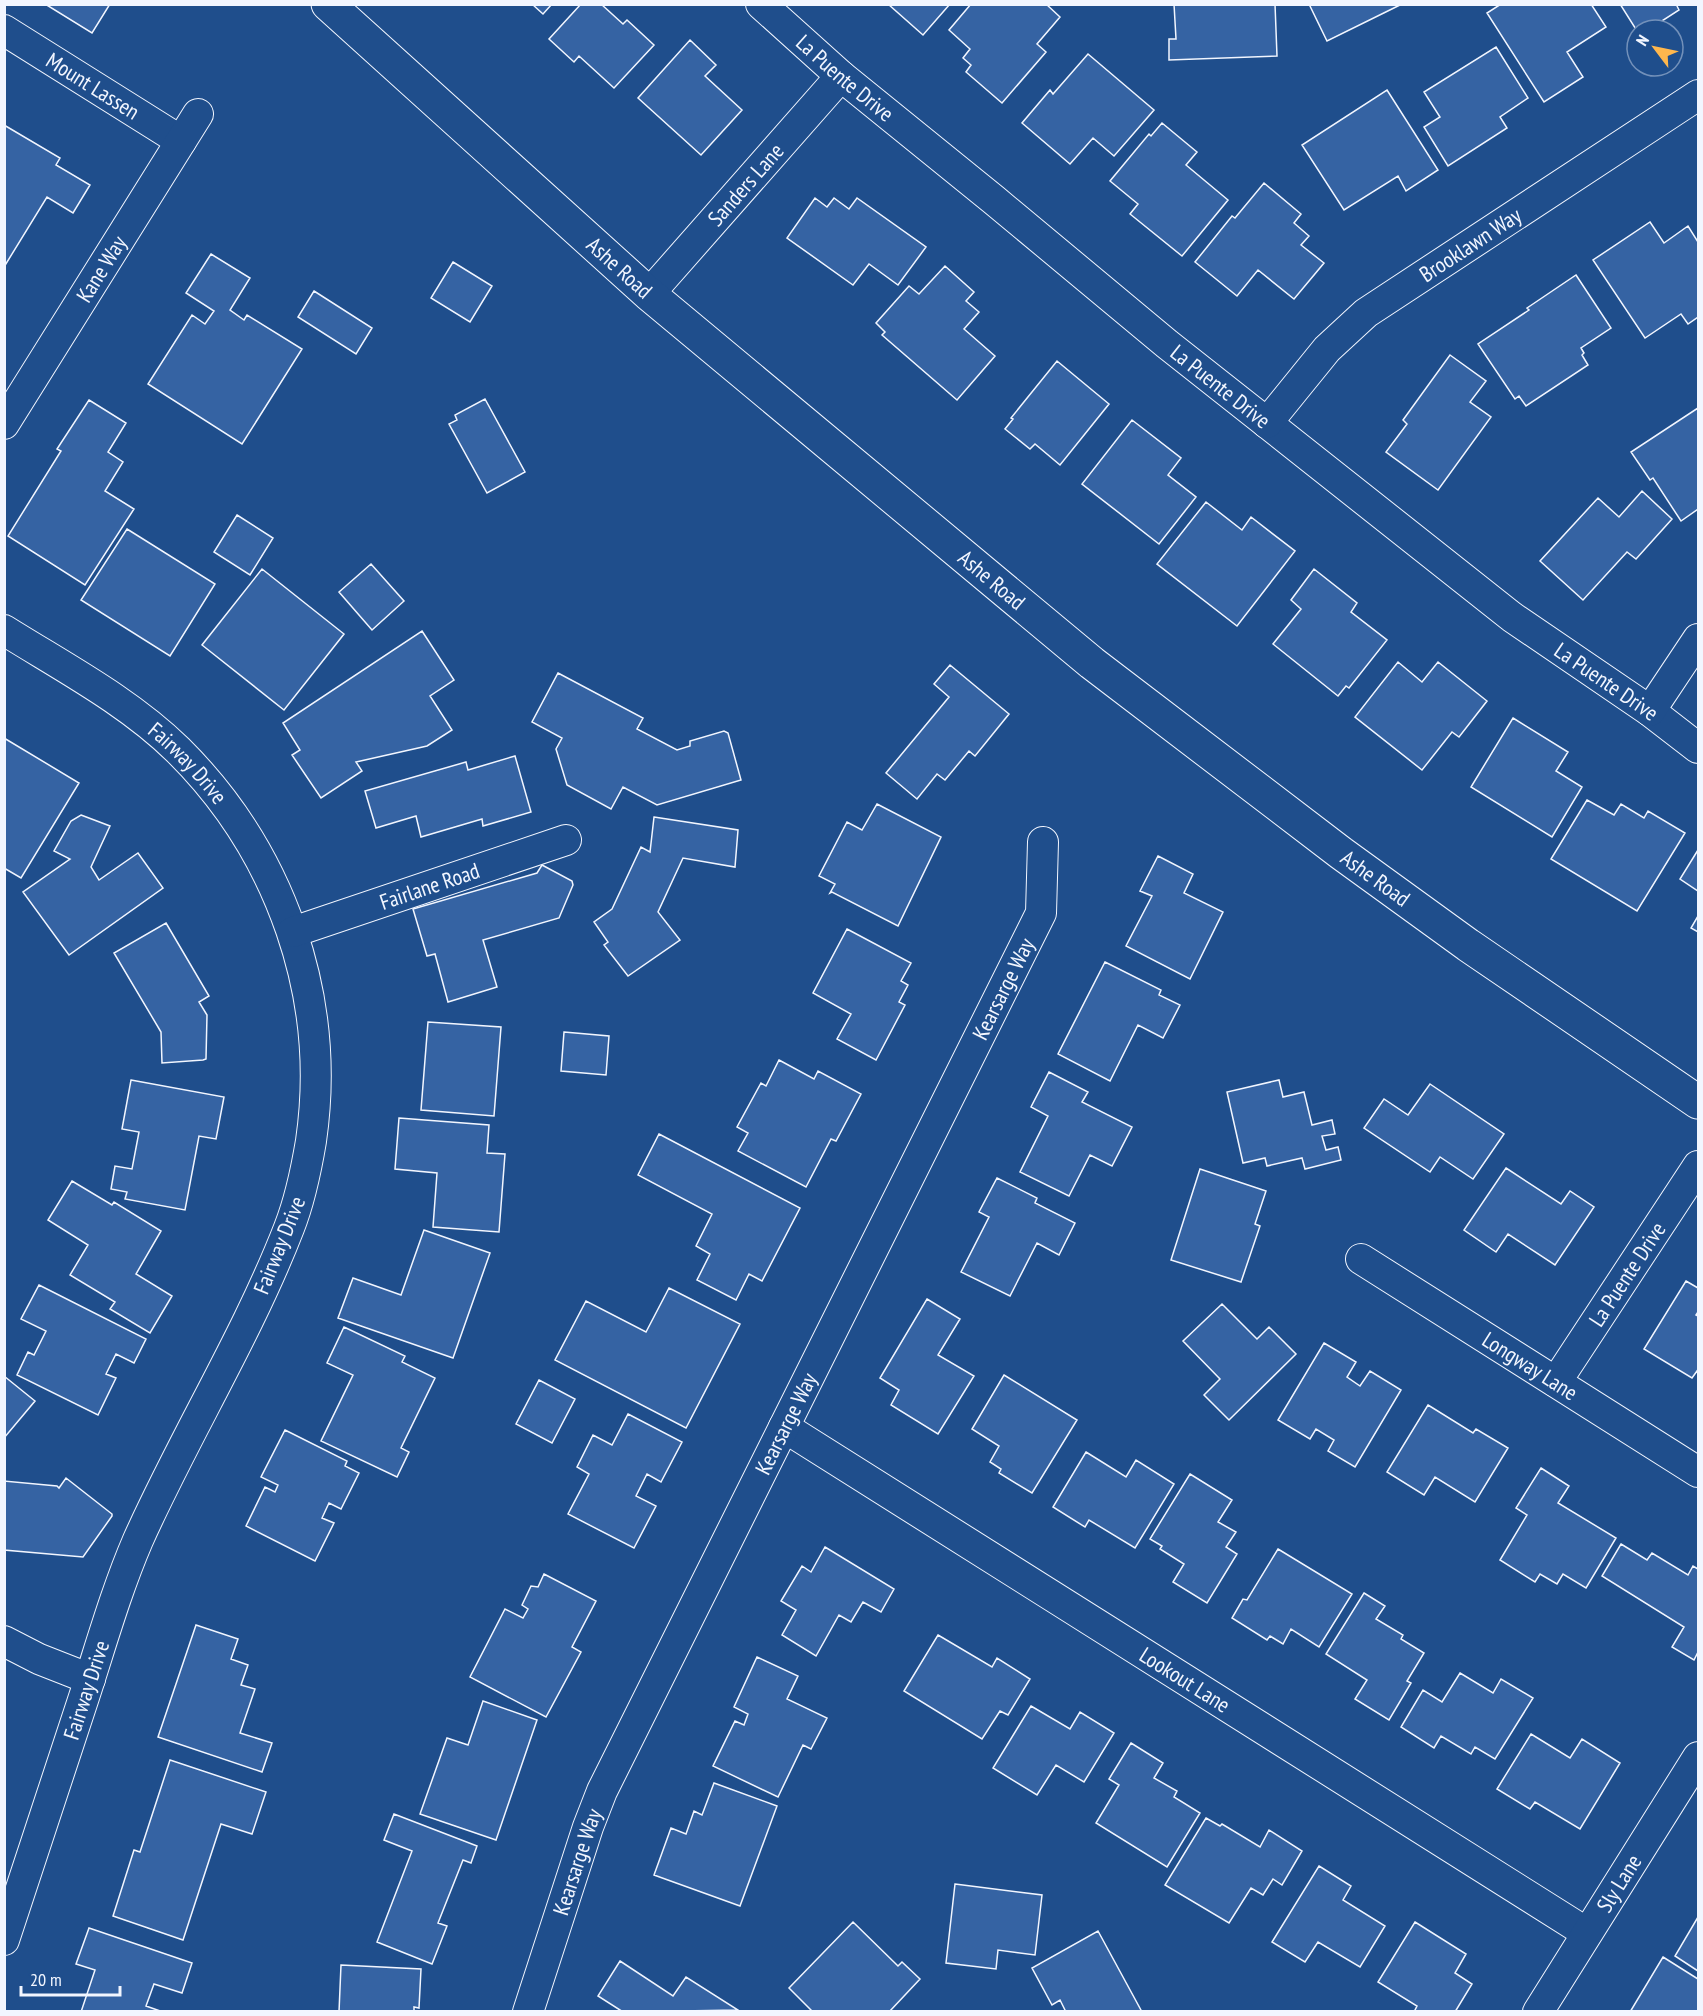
<svg xmlns="http://www.w3.org/2000/svg" width="1703" height="2016" viewBox="0 0 1703 2016" font-family="'PT Sans Narrow',sans-serif">
	<rect width="100%" height="100%" fill="#1f4e8c"/>
	<path fill="#3563a3" stroke="#f2f6ff" stroke-width="1.5" d="M45 4H110L92 33Z
		M532 4H552L543 14Z
		M581 4H601L623 24 627 20 654 45 614 88 579 56 574 62 549 39Z
		M888 4H950L923 35Z
		M971 4H1046L1060 17 1037 44 1046 52 1002 103 966 72 971 65 963 58 970 49 949 30Z
		M1174 4H1275L1277 56 1169 60V39H1176Z
		M1309 4H1402L1327 41Z
		M1501 4H1591L1606 27 1567 52 1583 77 1544 102 1487 13Z
		M1620 4H1676L1679 10 1648 30 1637 31Z
		M690 40 716 65 705 76 742 110 701 155 638 98Z
		M1496 47 1528 98 1500 117 1507 128 1448 166 1424 127 1440 117 1424 92Z
		M1088 54 1154 110 1114 156 1093 138 1070 164 1022 123 1050 90 1053 94Z
		M1387 90 1438 170 1406 191 1398 176 1344 210 1302 145Z
		M1162 123 1197 152 1186 165 1228 200 1182 256 1130 214 1138 204 1110 181 1149 134 1151 136Z
		M4 125 60 158 56 165 90 185 73 213 47 197 4 267Z
		M1264 183 1301 214 1294 223 1309 236 1301 245 1324 263 1294 299 1258 270 1237 296 1195 262 1232 216 1235 218Z
		M815 198 827 207 834 198 849 209 857 198 926 247 898 285 869 264 853 285 787 238Z
		M1650 222 1664 243 1688 226 1698 242V317L1688 324 1681 314 1645 338 1593 260Z
		M211 254 250 278 230 310 244 320 247 315 302 349 242 444 148 384 192 315 205 324 214 311 186 293Z
		M453 262 492 286 470 322 431 298Z
		M945 266 974 292 966 301 979 312 964 329 995 356 957 400 882 335 885 332 876 323 909 286 919 294Z
		M1576 275 1611 328 1581 348 1584 353 1582 355 1588 365 1526 406 1519 396 1515 399 1478 344 1529 310 1527 308Z
		M314 291 372 328 356 354 298 317Z
		M1450 355 1486 381 1470 402 1491 417 1438 490 1386 452 1407 424 1403 420Z
		M1057 361 1109 404 1060 465 1035 444 1030 449 1005 429 1013 419 1011 418Z
		M485 399 525 472 487 493 449 424 457 420 455 415Z
		M89 400 126 423 108 452 123 462 105 491 134 509 85 585 8 536 61 451 57 449Z
		M1698 408V509L1681 521 1653 478 1650 480 1631 452Z
		M1132 420 1181 458 1168 475 1196 497 1159 544 1082 484Z
		M1642 491 1672 519 1636 559 1627 552 1583 600 1540 561 1598 498 1619 517Z
		M1206 502 1242 530 1251 517 1295 551 1237 626 1157 564Z
		M237 515 273 538 250 575 214 552Z
		M127 529 215 584 170 656 81 600Z
		M371 564 404 601 372 630 339 592Z
		M262 569 344 634 284 710 202 645Z
		M1314 569 1357 603 1351 612 1387 640 1349 688 1346 686 1338 696 1273 644 1301 609 1291 600Z
		M422 631 454 680 430 696 452 730 427 746 356 762 362 771 321 798 292 755 300 750 283 723Z
		M1398 662 1422 682 1438 662 1487 701 1459 737 1452 732 1422 770 1355 717Z
		M950 665 1009 714 975 756 969 751 945 780 937 774 917 799 886 773 949 697 934 684Z
		M558 673 643 718 637 729 677 750 690 746V741L724 731 728 733 741 780 657 805 623 787 611 809 567 785 556 749 562 738 532 722Z
		M1513 718 1568 752 1556 771 1582 787 1552 837 1471 787Z
		M4 738 79 783 21 878 4 868Z
		M515 756 531 812 483 826 482 819 421 837 416 816 376 828 365 791 466 762 468 770Z
		M1587 800 1614 815 1621 804 1644 818 1648 811 1685 833 1637 911 1551 859Z
		M877 804 941 837 898 926 832 892 830 893 835 884 819 876 847 822 862 830Z
		M81 815 110 826 91 867 99 880 138 853 163 888 69 955 23 892 70 859 54 851 71 821Z
		M654 817 738 830 735 867 683 858 658 912 680 940 628 976 604 945 608 942 594 922 612 909 641 847 650 852Z
		M1698 850V891L1680 879Z
		M1158 856 1193 874 1184 893 1223 912 1190 979 1126 946 1152 896 1140 891Z
		M542 865 572 881 573 885 559 918 483 940 497 987 448 1002 435 954 427 956 413 909 537 873Z
		M1698 916V932L1691 928Z
		M166 923 209 996 199 1002 207 1015 206 1059 203 1060 162 1063 161 1032 114 953Z
		M847 929 911 963 901 981 908 985 899 1002 905 1005 876 1060 837 1039 851 1014 813 993Z
		M1105 962 1161 990 1159 995 1180 1005 1163 1038 1138 1025 1110 1081 1058 1054Z
		M428 1022 501 1027 494 1116 421 1110Z
		M564 1032 609 1036 606 1075 561 1071Z
		M779 1060 814 1079 818 1071 861 1094 836 1141 831 1139 806 1187 738 1151 748 1133 737 1127 761 1083 766 1086Z
		M1049 1072 1088 1092 1082 1102 1132 1127 1112 1166 1090 1155 1069 1196 1020 1172 1048 1116 1031 1107Z
		M131 1080 224 1097 216 1139 199 1136 185 1210 125 1199 127 1192 111 1189 115 1166 132 1169 139 1132 122 1129Z
		M1279 1080 1283 1097 1304 1092 1312 1125 1332 1120 1335 1134 1322 1136 1326 1150 1338 1147 1341 1160 1305 1169 1302 1158 1267 1166 1265 1158 1243 1163 1227 1092Z
		M1430 1084 1504 1134 1473 1179 1440 1157 1430 1172 1364 1128 1384 1099 1408 1115Z
		M399 1118 489 1125 487 1153 505 1154 499 1232 433 1227 437 1173 395 1169Z
		M659 1134 800 1208 762 1281 749 1274 736 1300 697 1280 710 1254 696 1246 712 1214 638 1175Z
		M1506 1168 1561 1204 1570 1191 1594 1207 1555 1265 1508 1234 1496 1252 1464 1230Z
		M1200 1169 1266 1191 1255 1224 1260 1226 1241 1282 1171 1260Z
		M997 1178 1037 1198 1035 1203 1075 1223 1059 1255 1037 1243 1010 1296 961 1272 989 1217 979 1212Z
		M72 1181 112 1205 114 1202 161 1231 136 1274 172 1296 150 1333 110 1309 115 1302 70 1275 88 1245 48 1220Z
		M424 1230 490 1253 453 1358 338 1318 353 1278 401 1295Z
		M1686 1281 1698 1288V1312L1696 1315 1698 1316V1372L1697 1371 1692 1378 1644 1349Z
		M39 1285 146 1339 134 1363 116 1354 106 1374 116 1378 98 1415 17 1375 28 1352 34 1355 46 1331 21 1319Z
		M669 1288 740 1324 686 1428 555 1360 586 1301 646 1332Z
		M927 1299 960 1319 938 1355 974 1376 938 1434 891 1405 899 1390 880 1378Z
		M1222 1304 1257 1339 1269 1327 1296 1354 1229 1420 1204 1395 1220 1379 1183 1341Z
		M344 1327 405 1356 402 1362 435 1378 401 1448 409 1452 397 1477 321 1441 353 1375 327 1363Z
		M1324 1343 1356 1362 1347 1377 1360 1386 1370 1371 1401 1390 1355 1467 1328 1451 1334 1440 1316 1429 1310 1439 1278 1420Z
		M1004 1375 1077 1420 1032 1493 999 1473 1001 1469 990 1462 999 1446 972 1429Z
		M4 1376 35 1401 4 1438Z
		M539 1380 575 1399 552 1443 516 1424Z
		M1428 1405 1473 1433 1476 1429 1508 1448 1475 1502 1435 1477 1424 1495 1387 1472Z
		M628 1414 682 1442 661 1482 647 1474 636 1496 656 1506 634 1548 568 1514 589 1474 577 1467 593 1435 612 1445Z
		M285 1430 347 1461 345 1466 359 1473 341 1509 329 1503 322 1518 334 1523 315 1561 246 1526 265 1487 275 1492 278 1485 261 1477Z
		M1086 1452 1126 1477 1136 1460 1174 1484 1135 1548 1089 1520 1085 1527 1053 1507Z
		M1541 1468 1569 1486 1558 1503 1616 1538 1586 1588 1563 1574 1557 1584 1540 1574 1535 1582 1500 1560 1527 1515 1516 1508Z
		M1190 1474 1232 1500 1218 1522 1236 1532 1226 1547 1237 1554 1207 1603 1173 1582 1184 1564 1160 1549 1162 1546 1150 1539Z
		M66 1478 112 1514V1516L83 1557 4 1550V1481L57 1486 59 1488Z
		M1621 1544 1647 1560 1652 1553 1688 1575 1693 1566 1698 1569V1652L1694 1660 1672 1647 1684 1627 1602 1576Z
		M825 1547 894 1589 881 1612 863 1602 851 1622 839 1615 816 1656 782 1635 796 1610 781 1601 802 1566 811 1572Z
		M1278 1549 1352 1594 1319 1647 1291 1629 1283 1644 1270 1636 1267 1640 1232 1618 1243 1599 1247 1600Z
		M544 1574 596 1601 572 1647 581 1652 546 1717 470 1677 505 1609 523 1618 528 1609 522 1605 531 1586 538 1587Z
		M1364 1593 1385 1606 1376 1619 1403 1635 1401 1639 1424 1653 1407 1681 1411 1683 1389 1720 1355 1699 1367 1680 1326 1654Z
		M196 1625 238 1639 231 1659 248 1665 241 1685 255 1689 240 1733 272 1743 262 1772 158 1737Z
		M938 1635 992 1667 997 1658 1030 1679 1008 1715 1000 1711 982 1739 904 1691Z
		M757 1657 798 1676 787 1699 827 1718 811 1749 803 1745 778 1797 713 1766 735 1721 744 1725 748 1714 734 1707Z
		M1460 1673 1493 1693 1501 1679 1533 1698 1495 1759 1475 1747 1471 1754 1441 1736 1434 1748 1401 1727 1423 1690 1442 1702Z
		M483 1701 537 1720 496 1840 420 1814 447 1738 468 1745Z
		M1031 1706 1070 1729 1080 1712 1114 1733 1084 1782 1056 1765 1037 1795 993 1768Z
		M1531 1734 1570 1758 1582 1739 1620 1763 1580 1829 1535 1802 1530 1809 1497 1789Z
		M1131 1743 1163 1763 1154 1778 1177 1791 1174 1797 1200 1813 1167 1867 1096 1823 1119 1785 1109 1779Z
		M170 1760 266 1792 252 1834 221 1824 183 1940 113 1916 134 1850 140 1852Z
		M714 1783 777 1806 740 1906 654 1875 671 1828 686 1834 694 1811 702 1815Z
		M394 1814 477 1846 471 1863 463 1860 438 1923 447 1926 432 1964 377 1942 412 1851 384 1840Z
		M1206 1818 1220 1826 1222 1824 1260 1847 1269 1830 1302 1851 1282 1885 1273 1879 1263 1895 1251 1888 1229 1923 1165 1885Z
		M1319 1866 1351 1886 1343 1900 1385 1926 1360 1967 1318 1942 1305 1962 1272 1942Z
		M955 1884 1042 1895 1035 1955 998 1950 996 1969 946 1963Z
		M1698 1917V1971L1675 1956Z
		M853 1922 898 1966 902 1962 920 1979 889 2012H813L789 1988Z
		M1415 1922 1466 1954 1455 1973 1472 1984 1455 2012H1414L1417 2006 1378 1982Z
		M89 1928 192 1963 182 1993 154 1984 146 2006 163 2012H81L95 1970 76 1964Z
		M1098 1931 1142 2012H1066L1060 2000 1052 2005 1032 1968Z
		M1663 1957 1698 1979V2012H1630Z
		M620 1961 673 1996 686 1977 738 2010 623 2012 598 1996Z
		M341 1965 421 1969 419 2008 414 2007V2012H339Z"/>
	<g fill="none" stroke-linecap="round" stroke-linejoin="round">
		<defs>
			<g id="street">
				<path id="s1" d="M761 4 841 76 994 200 1167 344 1267 423 1512 617 1650 711 1698 748"/>
				<path id="s2" d="M4 30 181 141"/>
				<path id="s3" d="M649 294 841 76"/>
				<path id="s4" d="M1267 423 1327 349 1366 313 1698 95"/>
				<path id="s5" d="M4 424 198 114"/>
				<path id="s6" d="M4 630C63 667 128 701 178 750 281 852 332 997 311 1141 306 1171 300 1200 289 1228 247 1336 185 1435 138 1540 116 1591 101 1645 84 1697 58 1778 31 1859 4 1940"/>
				<path d="M1650 711 1698 639"/>
				<path id="s7" d="M293 932 566 840"/>
				<path id="s8" d="M1361 1259 1698 1472"/>
				<path id="s9" d="M1556 1382 1698 1166"/>
				<path id="s10" d="M784 1427 1587 1933"/>
				<path d="M4 1641 39 1659 90 1679"/>
				<path id="s11" d="M528 2012 588 1827 602 1791 1041 913 1043 842"/>
				<path id="s12" d="M1538 2012 1698 1757"/>
			</g>
			<g id="secondary">
				<path id="s13" d="M328 4 649 294 1092 663 1341 853 1468 945 1698 1102"/>
			</g>
		</defs>
		<use href="#street" stroke="#f2f6ff" stroke-width="32"/>
		<use href="#secondary" stroke="#f2f6ff" stroke-width="35"/>
		<use href="#street" stroke="#1f4e8c" stroke-width="30"/>
		<use href="#secondary" stroke="#1f4e8c" stroke-width="33"/>
	</g>
	<g text-anchor="middle" stroke-width="4.5" stroke-linejoin="round" paint-order="stroke">
		<g font-size="22" fill="#f2f6ff" stroke="#1f4e8c">
			<text dy="8" stroke="none"><textPath href="#s1" startOffset="112">La Puente Drive</textPath></text>
			<text dy="8" stroke="none"><textPath href="#s2" startOffset="105">Mount Lassen</textPath></text>
			<text dy="8" stroke="none"><textPath href="#s3" startOffset="146">Sanders Lane</textPath></text>
			<text dy="8" stroke="none"><textPath href="#s4" startOffset="273">Brooklawn Way</textPath></text>
			<text dy="8" stroke="none"><textPath href="#s13" startOffset="393">Ashe Road</textPath></text>
			<text dy="8" stroke="none"><textPath href="#s5" startOffset="183">Kane Way</textPath></text>
			<text dy="8" stroke="none"><textPath href="#s1" startOffset="598">La Puente Drive</textPath></text>
			<text dy="8" stroke="none"><textPath href="#s13" startOffset="879">Ashe Road</textPath></text>
			<text dy="8" stroke="none"><textPath href="#s1" startOffset="1084">La Puente Drive</textPath></text>
			<text dy="8" stroke="none"><textPath href="#s6" startOffset="228">Fairway Drive</textPath></text>
			<text dy="8" stroke="none"><textPath href="#s13" startOffset="1365">Ashe Road</textPath></text>
			<text dy="8" stroke="none"><textPath href="#s7" startOffset="144">Fairlane Road</textPath></text>
			<text dy="8" stroke="none"><textPath href="#s11" startOffset="1130">Kearsarge Way</textPath></text>
			<text transform="translate(279 1245) rotate(-68)" y="8">Fairway Drive</text>
			<text dy="8" stroke="none"><textPath href="#s9" startOffset="129">La Puente Drive</textPath></text>
			<text dy="8" stroke="none"><textPath href="#s8" startOffset="200">Longway Lane</textPath></text>
			<text dy="8" stroke="none"><textPath href="#s11" startOffset="644">Kearsarge Way</textPath></text>
			<text dy="8" stroke="none"><textPath href="#s10" startOffset="474">Lookout Lane</textPath></text>
			<text transform="translate(86 1690) rotate(-72)" y="8">Fairway Drive</text>
			<text dy="8" stroke="none"><textPath href="#s11" startOffset="158">Kearsarge Way</textPath></text>
			<text dy="8" stroke="none"><textPath href="#s12" startOffset="152">Sly Lane</textPath></text>
		</g>
	</g>
	<rect width="1703" height="2016" fill="none" stroke="#f2f6ff" stroke-width="12"/>
	<g transform="translate(1655 48) rotate(302)"><circle r="28" fill="#1f4e8c" stroke="#7391ba" stroke-width="1.5"/>
	<path d="M0-4.5L10 22L0 15L-10 22Z" fill="#ffb74d"/>
	<text y="-9" font-size="16" font-weight="bold" text-anchor="middle" fill="#f2f6ff">N</text>
	</g>
	<path d="M21 1986v9h99v-9" fill="none" stroke="#f2f6ff" stroke-width="3"/>
	<text x="30" y="1986" font-size="18" fill="#f2f6ff" stroke="#1f4e8c" stroke-width="4.5" paint-order="stroke">20 m</text>
</svg>
